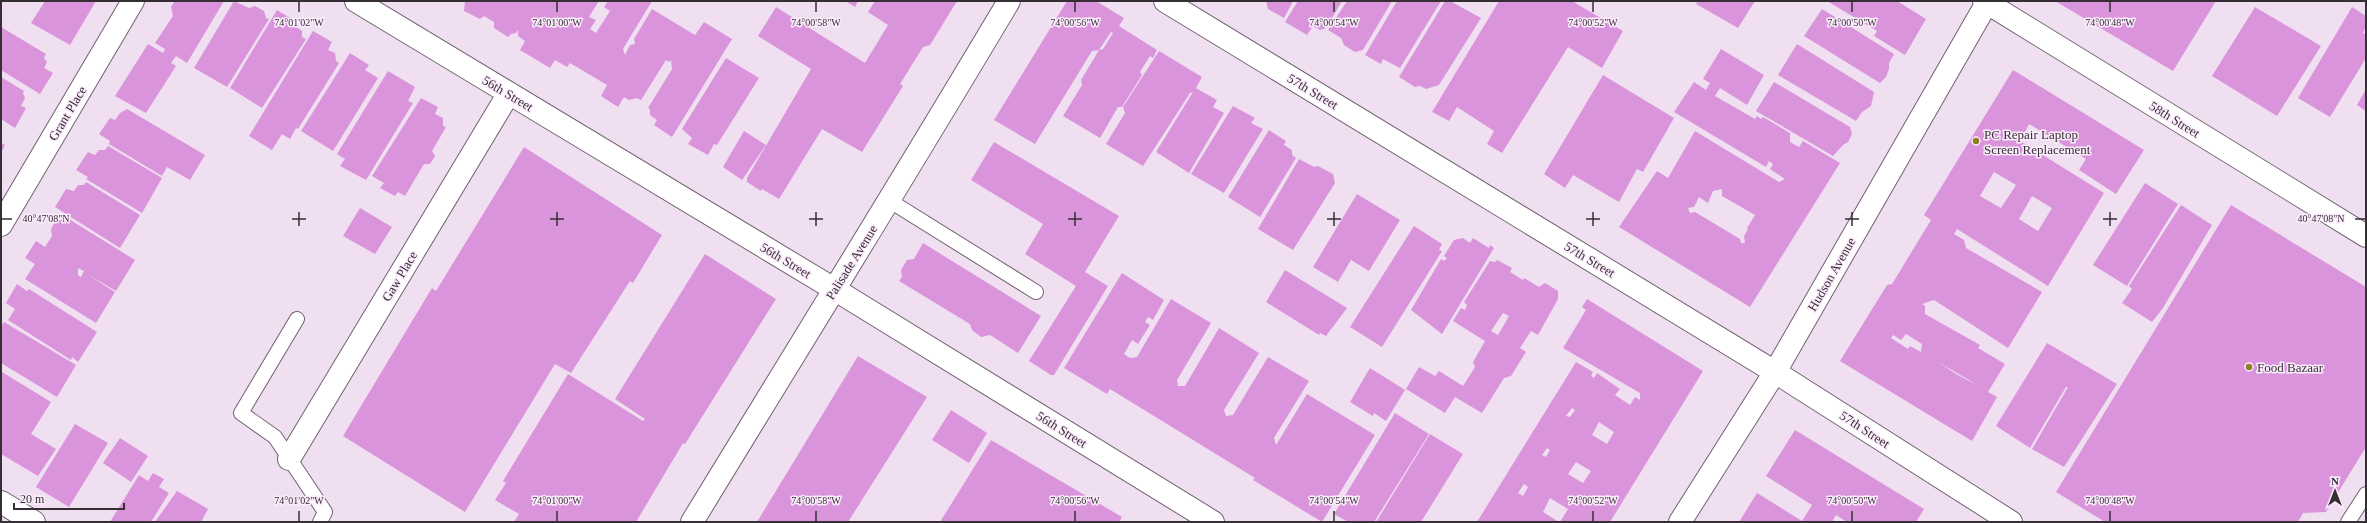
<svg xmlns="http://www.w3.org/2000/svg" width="2367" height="523" viewBox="0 0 2367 523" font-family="Georgia,serif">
	<rect width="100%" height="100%" fill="#f0dff0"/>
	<path fill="#da94dc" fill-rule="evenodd" d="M45 1H96L70 45 31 23Z
		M175 1H224L187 63 176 56 171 63 176 66 146 113 115 96 148 44 163 53 165 49 155 43 173 16 171 7Z
		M234 1 249 8 255 6 264 11 266 18 269 19 227 87 194 68Z
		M465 1H599L589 17 596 20 590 29 596 33 610 11 604 7 608 1H652L623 49 625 55 630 45 635 44 634 39 652 9 695 35 704 22 732 39 672 137 654 125 657 120 650 115V109L648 108 672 69 671 60 669 62 666 60 641 100 637 98 629 100 624 97 618 107 601 96 607 85 570 63 567 67 555 60 550 68 520 50 525 41 518 36V30L516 33 511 34 508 37 494 28V22L484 16 480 19 464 11Z
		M845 1H858L855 7Z
		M875 1H957L930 45 923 47 900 84 903 86 862 152 822 129 779 199 762 189 761 191 747 182V178L811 69 758 36 776 7 865 63 888 25 868 12Z
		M1067 1H1096L1124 18 1119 26 1157 50 1153 58 1150 56 1140 72 1142 75 1122 107H1118L1100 138 1063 116 1082 85 1081 80 1099 50 1092 51 1035 144 994 120ZM1111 32 1113 33 1103 49 1099 50Z
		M1266 1H1293L1284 18 1268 9Z
		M1298 1H1342L1326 28 1320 30 1313 26 1307 35 1285 22Z
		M1347 1H1392L1363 50 1355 52 1344 45 1341 38 1328 30Z
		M1397 1H1441L1400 68 1383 59 1381 64 1365 55Z
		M1445 1H1450L1481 18 1439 85 1426 89 1420 86 1415 87 1399 77Z
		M1499 1H1572L1623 31 1602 68 1568 47 1502 153 1487 144 1494 131 1457 107 1449 121 1432 112Z
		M1698 1H1755L1738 28 1696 4Z
		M1827 1H1897L1926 19 1905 55 1874 36 1877 31Z
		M2055 1H2216L2173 71Z
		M2255 7 2321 46 2277 116 2212 76Z
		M2352 7 2366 16V27L2363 33 2366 35V58L2330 117 2298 98Z
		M1822 9 1894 54 1889 63V69L1886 77 1880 83 1804 36Z
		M277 10 297 22 295 26 302 31V37L306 39 262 108 230 88Z
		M1 27 46 54 44 58 47 62 44 68 53 73 40 94 1 70Z
		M313 31 332 42 328 50 335 53 336 61 339 63 298 129 296 128 290 139 282 134 272 150 249 136Z
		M1797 44 1874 92 1871 106 1862 112 1856 121 1778 75Z
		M1721 49 1764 75 1747 105 1720 88 1715 96 1755 119 1757 116 1761 119 1763 117 1790 133V142L1799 147 1803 141 1840 163 1750 307 1619 227 1657 171 1668 178 1695 131 1779 182 1785 179 1770 169 1773 164 1769 161 1766 167 1674 112 1694 82 1706 90 1710 83 1703 79ZM1722 189V196L1755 215 1747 228 1748 229 1744 236 1745 243H1741L1740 239 1695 212 1690 213 1688 208 1694 207 1699 197 1708 203 1713 191Z
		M1159 51 1202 77 1196 88 1217 100 1213 107 1224 113 1189 173 1156 152 1193 92 1190 93 1143 166 1106 144 1125 113 1123 107Z
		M350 53 369 65 365 70 378 78 333 151 301 131Z
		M726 58 759 78 717 145 714 144 708 155 688 144 692 138 682 129Z
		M2013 70 2144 150 2116 194 2079 170 2086 159 2029 124 2023 136 2014 131V137L2104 193 2048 286 1957 229 1954 234 1964 240 1966 248 2042 292 2008 348 1934 300 1922 304 1925 306V314L1980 345 1978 348 2005 364 1988 392 1997 397 1972 441 1840 361 1887 285 1892 284 1931 220 1924 215ZM1994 172 2016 185 2001 208 1980 196ZM2032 196 2052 208 2038 231 2019 219ZM1906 334 1922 344 1921 352 1910 346 1908 349 1891 338 1893 335 1901 340ZM1938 362 1974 383H1973L1956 374Z
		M388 71 415 87 408 101 413 103 366 180 340 166 345 159 337 154Z
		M1603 75 1674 118 1643 172 1637 169 1619 202 1573 175 1565 188 1544 174Z
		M1 77 24 91 23 93 25 98 21 106 26 108 15 128 1 119Z
		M1774 82 1850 127 1852 134 1848 142 1843 145 1833 156 1756 111Z
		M2366 89V111L2357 105Z
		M421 98 438 107 435 114 443 118V126L446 127 432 151 435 156 430 164H424L405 196 398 192 395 196 380 188 384 183 372 176Z
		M1233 106 1255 118 1251 123 1263 129 1224 193 1191 174Z
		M127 109 205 155 190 180 167 167 162 176 109 144 110 141 99 134 110 118 115 120 120 113Z
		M1269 130 1286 141 1284 145 1292 150V155L1296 158 1260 217 1228 197Z
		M744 131 766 145 742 180 723 167Z
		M994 142 1119 216 1085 272 1108 286 1054 375H1051L1029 361 1076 286 1025 254 1043 224 971 180Z
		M1 143 5 145 1 153Z
		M108 146 162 178 142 213 86 179 88 177 76 170 88 152 95 155 99 150H105Z
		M524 147 662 235 633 283 630 281 571 373 555 364 465 512 343 436 432 288 436 291Z
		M1299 159 1314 167 1318 166 1333 174 1335 183 1293 250 1258 229Z
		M86 182 140 215 120 248 55 207 66 189 74 191 78 185H84Z
		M2145 183 2178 204 2127 286 2093 265Z
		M1357 194 1400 220 1369 271 1351 260 1338 282 1313 267Z
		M2181 205 2212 225 2163 308 2152 322 2122 303 2132 289 2129 286Z
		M2231 205 2366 287V447L2326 512 2303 513 2298 522H2105L2056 492Z
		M360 208 392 227 375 254 343 236Z
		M64 216 135 260 116 291 87 274 115 292 96 323 25 279 35 264 25 258 36 241 45 247 52 236 51 229 56 220H62ZM78 268 84 271 81 277 78 275Z
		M1414 226 1442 244 1439 250 1442 251 1382 347 1350 327Z
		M1463 238 1470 243 1473 238 1489 248 1490 245 1494 248 1442 334 1411 310 1441 259 1444 261 1447 258 1444 256 1454 240Z
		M923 243 1041 316 1018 353 990 335 981 337 972 330 970 324 899 281 902 277 901 270 907 260 914 259Z
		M705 254 776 299 685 444 683 443 636 522H514L519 514 495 500 506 483 503 481 568 374 643 421 645 419 615 399Z
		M1497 260 1512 268 1510 272 1523 280 1524 278 1539 287 1545 283 1558 291V299L1538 335 1531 331 1520 348 1526 352 1511 376 1504 378 1482 413 1455 397 1445 413 1406 389 1419 367 1435 376 1439 371 1463 386 1475 367 1473 362 1485 341 1453 321 1461 308 1465 310 1467 305 1464 302 1490 261 1495 262ZM1503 313 1509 316 1498 335 1491 331Z
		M1285 270 1347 308 1326 336 1320 333 1319 335 1266 302Z
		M1122 273 1164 300 1153 320 1148 317 1145 322 1150 325 1138 344 1132 340 1124 354 1130 358 1137 357 1171 299 1211 323 1177 380 1178 386H1185L1219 328 1259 353 1224 410 1226 416 1233 415 1268 357 1309 381 1274 438 1276 445 1307 394 1375 435 1322 522 1253 480 1255 478 1110 389 1107 394 1064 368Z
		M17 284 27 291 29 289 97 332 78 362 72 357 71 360 8 320 15 309 6 303Z
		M1587 299 1703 371 1610 522H1560L1568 509 1550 498 1543 512 1559 522H1477L1576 362 1593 372 1591 376 1594 378 1597 373 1620 389 1615 395 1630 405 1635 397 1640 400V393L1563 348 1586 310 1582 307ZM1572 408 1575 410 1570 417 1566 416ZM1599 422 1614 432 1607 444 1592 435ZM1547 448 1550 450 1546 457 1542 455ZM1576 462 1591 471 1583 483 1568 474ZM1524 484 1528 487 1523 496 1518 493Z
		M4 322 76 365 57 397 1 363V326Z
		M2047 343 2117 384 2064 467 2032 449 2068 387H2066L2030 448 1996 426Z
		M858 356 927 397 848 522H757Z
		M1370 368 1405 390 1386 421 1374 413 1373 416 1350 402Z
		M2 372 51 402 31 434 56 449 38 476 1 454Z
		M951 410 987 433 969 463 932 440Z
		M1395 413 1429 434 1374 522H1348L1334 514Z
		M75 424 108 443 69 507 36 487Z
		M1795 430 1924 509 1916 522H1847L1836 515 1832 522H1739L1757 493 1802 521 1812 505 1766 476Z
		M1430 434 1463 454 1421 522H1376Z
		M120 438 148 456 131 482 103 463Z
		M991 440 1122 517 1119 522H940Z
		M153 473 164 479 159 487 169 493 151 522H110L139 475 148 481Z
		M177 491 208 509 201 522H155Z"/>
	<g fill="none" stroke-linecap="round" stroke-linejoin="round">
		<defs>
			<path id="lane" d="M890 201 1036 292
				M297 319 241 413 275 437 325 512 320 522
				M2348 522 2366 494"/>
			<path id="street" d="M356 1 834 289 1213 522
				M1165 1 1775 372 2011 522
				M1984 1 2366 236
				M1 225 133 1
				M289 459 509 93
				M1 502 34 522
				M692 522C798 348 905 176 1009 1
				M1680 522 1775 372 1988 1"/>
		</defs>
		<use href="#lane" stroke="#706270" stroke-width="16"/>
		<use href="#street" stroke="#706270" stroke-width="24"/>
		<use href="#lane" stroke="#fff" stroke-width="14"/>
		<use href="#street" stroke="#fff" stroke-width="22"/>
	</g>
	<path fill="none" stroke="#352f35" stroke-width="1.5" d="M299 2V12M557 2V12M816 2V12M1075 2V12M1334 2V12M1593 2V12M1852 2V12M2110 2V12M299 212V226M557 212V226M816 212V226M1075 212V226M1334 212V226M1593 212V226M1852 212V226M2110 212V226M2 219H12M292 219H306M550 219H564M809 219H823M1068 219H1082M1327 219H1341M1586 219H1600M1845 219H1859M2103 219H2117M2355 219H2365M299 511V521M557 511V521M816 511V521M1075 511V521M1334 511V521M1593 511V521M1852 511V521M2110 511V521"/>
	<g fill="#8c8128" stroke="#fdecfd" stroke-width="1.5">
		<circle cx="1976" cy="141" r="4"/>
		<circle cx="2249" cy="367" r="4"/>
	</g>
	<g text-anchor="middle" stroke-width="3" stroke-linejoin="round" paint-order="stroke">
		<g font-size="13" fill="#352f35" stroke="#fdecfd">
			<text transform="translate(1313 91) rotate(31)" y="5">57th Street</text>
			<text transform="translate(508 93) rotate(31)" y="5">56th Street</text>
			<text transform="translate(67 113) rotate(-59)" y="5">Grant Place</text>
			<text transform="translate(2175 119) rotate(32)" y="5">58th Street</text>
			<text transform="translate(1590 259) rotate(31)" y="5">57th Street</text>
			<text transform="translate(786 260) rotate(31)" y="5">56th Street</text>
			<text transform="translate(851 262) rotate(-58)" y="5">Palisade Avenue</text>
			<text transform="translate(1831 274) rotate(-60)" y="5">Hudson Avenue</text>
			<text transform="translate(399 276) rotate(-59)" y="5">Gaw Place</text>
			<text transform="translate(1062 429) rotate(32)" y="5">56th Street</text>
			<text transform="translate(1865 429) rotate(33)" y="5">57th Street</text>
		</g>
		<g font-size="13" fill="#352f35" stroke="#fdecfd" text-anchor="start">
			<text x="1984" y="139">PC Repair Laptop<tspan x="1984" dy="15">Screen Replacement</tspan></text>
			<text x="2257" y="372">Food Bazaar</text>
		</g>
	</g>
	<g font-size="10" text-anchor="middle" fill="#352f35" stroke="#fdecfd" stroke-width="3" stroke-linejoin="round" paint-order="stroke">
		<text x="299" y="26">74°01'02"W</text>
		<text x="557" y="26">74°01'00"W</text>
		<text x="816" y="26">74°00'58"W</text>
		<text x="1075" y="26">74°00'56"W</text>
		<text x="1334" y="26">74°00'54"W</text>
		<text x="1593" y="26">74°00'52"W</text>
		<text x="1852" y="26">74°00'50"W</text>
		<text x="2110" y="26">74°00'48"W</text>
		<text x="46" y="222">40°47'08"N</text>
		<text x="2321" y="222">40°47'08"N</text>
		<text x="299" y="504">74°01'02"W</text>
		<text x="557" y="504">74°01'00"W</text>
		<text x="816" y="504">74°00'58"W</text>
		<text x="1075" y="504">74°00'56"W</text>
		<text x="1334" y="504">74°00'54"W</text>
		<text x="1593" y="504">74°00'52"W</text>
		<text x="1852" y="504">74°00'50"W</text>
		<text x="2110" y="504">74°00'48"W</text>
	</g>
	<rect width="2367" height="523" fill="none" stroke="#352f35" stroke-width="4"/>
	<g transform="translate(2335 491)" stroke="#fdecfd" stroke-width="3" paint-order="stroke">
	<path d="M0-3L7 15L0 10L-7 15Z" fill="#352f35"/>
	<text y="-6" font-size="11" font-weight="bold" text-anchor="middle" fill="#352f35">N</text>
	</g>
	<path d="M14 503v6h110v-6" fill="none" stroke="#352f35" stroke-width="2"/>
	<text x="20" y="503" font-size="12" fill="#352f35" stroke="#fdecfd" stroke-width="3" paint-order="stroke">20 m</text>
</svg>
